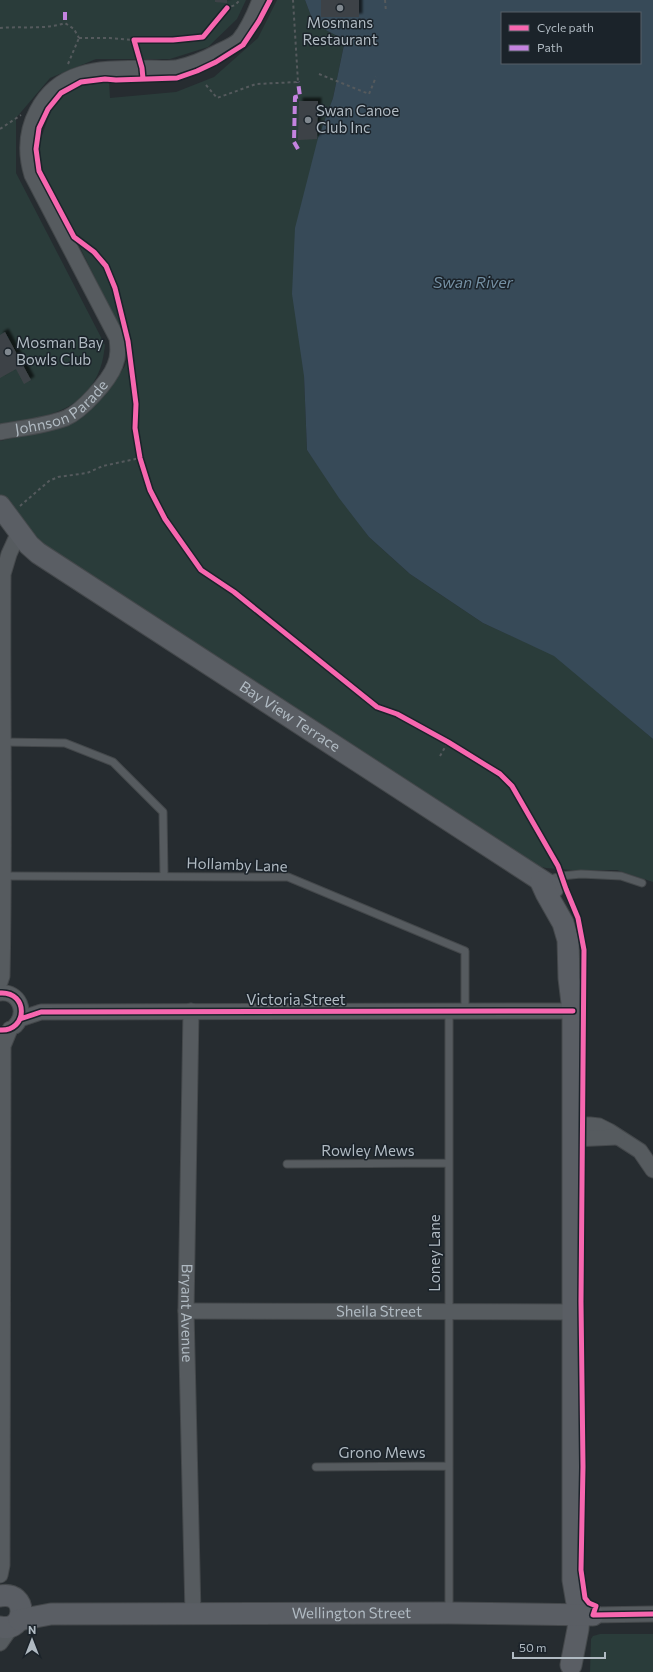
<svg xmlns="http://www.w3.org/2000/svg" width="653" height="1672" viewBox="0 0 653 1672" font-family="Commissioner,sans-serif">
	<defs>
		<filter id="shadow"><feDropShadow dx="3.5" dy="-3.5" stdDeviation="1" flood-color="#0009"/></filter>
	</defs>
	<rect width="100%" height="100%" fill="#262c30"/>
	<path fill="#2a3c3a" d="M0 0H246L237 19 208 47 170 59H96L50 78 16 118V173L105 345C104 352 103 361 100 369 83 414 41 417 0 426Z
		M277 0H305L314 24 345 40 333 98 318 138 304 376 307 450 369 537 410 574 483 623 554 655 653 739V882L617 870H572L546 868 534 865 61 560 30 531 0 496V441L53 429 93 407 108 391 125 366 128 353 126 341 43 172 38 147 52 107 64 94 82 86 109 82 110 98 176 92 214 77 258 38Z
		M600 1634H653V1672H590L591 1639 593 1636Z"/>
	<path fill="#374a58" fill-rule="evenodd" d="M305 0H653V739L554 656 483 623 410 574 369 537 339 498 307 450 304 376 292 294 295 228 318 138 333 98 345 40 314 24ZM502 13H640V63H502Z"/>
	<path fill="#3e4347" filter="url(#shadow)" d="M215 0H227V3L215 2Z
		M321 0H359V17H321Z
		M299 101H318L317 139 298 140Z
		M5 332 31 380 24 384 16 369 0 378V335Z"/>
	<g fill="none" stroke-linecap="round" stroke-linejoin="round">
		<defs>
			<path id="lane" d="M2 742 65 743 113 762 163 812 164 876
				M4 876 288 877 465 951V1012
				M547 880 561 876 581 874 621 876 642 883
				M449 1012V1611
				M287 1164 448 1163
				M316 1467 449 1466"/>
			<g id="street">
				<path id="s1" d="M0 432C22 428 45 426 66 418 82 411 109 381 115 365 119 355 118 347 117 338L32 175C25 152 26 132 37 111 60 66 105 69 148 68 157 68 167 69 176 68 191 65 205 59 218 52 224 49 234 45 239 40 248 29 255 13 260 0"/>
				<path d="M0 982 2 976C5 842 2 708 3 574L9 554 19 532"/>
				<path d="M0 993C19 991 28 1012 15 1026"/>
				<path id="s2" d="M191 1011 186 1311 193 1614"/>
				<path d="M20 1019 41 1012 573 1011"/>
				<path d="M573 1125H590L599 1126 609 1131 640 1151 653 1170"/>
				<path d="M573 1139 617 1137"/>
				<path id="s3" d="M186 1311 573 1312"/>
				<path d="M0 1575 2 1565 3 1046 10 1029"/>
				<path d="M593 1615 653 1614"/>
				<path d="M0 1643 12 1626"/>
			</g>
			<g id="secondary">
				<path id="s4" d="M0 506 29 545 38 553 553 888"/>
				<path d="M541 882 546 893 563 923 568 940 569 978 573 1011V1580L579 1615 578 1629 571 1665"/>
				<path d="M0 1596C29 1590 27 1633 0 1627"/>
				<path id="s5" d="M19 1620 51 1614 449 1613 593 1615"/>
			</g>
		</defs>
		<use href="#lane" stroke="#44484b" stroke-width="9"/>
		<use href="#street" stroke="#44484b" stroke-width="17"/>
		<use href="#secondary" stroke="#44484b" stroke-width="23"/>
		<path stroke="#555a5d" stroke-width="2" stroke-dasharray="3 3" stroke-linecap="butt" d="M385 0 386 12
			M0 28C21 26 45 30 65 23L74 29 79 38
			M79 38H110L134 40
			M138 54 134 40H173L203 37 227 8 235 5 240 0
			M68 64 79 38
			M319 74 369 94 376 77
			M206 85 217 98 256 84 298 82 293 0
			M0 129 21 115
			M84 245C109 262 116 288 122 316
			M130 362 136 404 135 428 140 458 150 490 165 519 194 561 201 570 234 592 377 707 397 714 448 742 500 774 512 786 543 838 559 867
			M20 506 49 481 58 477 87 473 103 466 140 458
			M440 756 448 742"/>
		<use href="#lane" stroke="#565b5f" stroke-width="7"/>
		<use href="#street" stroke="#565b5f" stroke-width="15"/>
		<use href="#secondary" stroke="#5a5e64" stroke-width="21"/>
		<path stroke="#c483df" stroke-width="4" stroke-dasharray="8 4" stroke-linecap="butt" d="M65 12V23
			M298 149 294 142 295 97 300 96 298 82"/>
		<defs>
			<path id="cycleway" d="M270 0 259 21 243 45 216 62 197 71 177 78 116 80 105 79 81 82 61 93 48 109 39 128 36 149 39 171 74 237 94 252 106 266 115 288 128 341 136 404 135 428 140 458 150 490 165 519 201 570 234 592 377 707 397 714 448 742 500 774 512 786 558 866 566 889 578 918 584 950 581 1302 583 1467 581 1570 585 1598 589 1603 596 1606 593 1615 653 1614
				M143 79 142 68 134 40H173L203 37 227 8
				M0 993C29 991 28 1032 0 1030
				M20 1019 41 1012 573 1011"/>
		</defs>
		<use href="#cycleway" stroke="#1b232a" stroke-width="8"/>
		<use href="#cycleway" stroke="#f766af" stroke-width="5"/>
	</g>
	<g fill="#80888f" stroke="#1b232a" stroke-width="1.5">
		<circle cx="340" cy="8" r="4"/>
		<circle cx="308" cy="120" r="4"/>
		<circle cx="8" cy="352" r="4"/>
	</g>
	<g text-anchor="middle" stroke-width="3" stroke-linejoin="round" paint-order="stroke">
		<g font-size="15" fill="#b0bac2" stroke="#1b232a" text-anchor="start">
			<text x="340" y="28" text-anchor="middle">Mosmans<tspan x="340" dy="17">Restaurant</tspan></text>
			<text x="316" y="116">Swan Canoe<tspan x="316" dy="17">Club Inc</tspan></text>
			<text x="16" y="348">Mosman Bay<tspan x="16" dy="17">Bowls Club</tspan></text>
		</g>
		<g font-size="15" fill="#b0bac2" stroke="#1b232a">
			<text dy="5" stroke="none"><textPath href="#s1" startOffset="68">Johnson Parade</textPath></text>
			<text dy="5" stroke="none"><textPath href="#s4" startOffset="361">Bay View Terrace</textPath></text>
			<text transform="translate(237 865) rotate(2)" y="5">Hollamby Lane</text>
			<text x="296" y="1005">Victoria Street</text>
			<text x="368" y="1156">Rowley Mews</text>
			<text transform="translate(435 1253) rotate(-90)" y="5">Loney Lane</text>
			<text dy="5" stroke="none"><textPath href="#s3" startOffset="193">Sheila Street</textPath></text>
			<text dy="5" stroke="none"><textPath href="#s2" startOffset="302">Bryant Avenue</textPath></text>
			<text x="382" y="1458">Grono Mews</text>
			<text dy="5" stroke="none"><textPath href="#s5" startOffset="333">Wellington Street</textPath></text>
		</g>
		<g font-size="16" font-style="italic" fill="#748fa2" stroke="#1b232a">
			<text x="473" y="288">Swan River</text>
		</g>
	</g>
	<rect x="501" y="12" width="140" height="52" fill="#1b232a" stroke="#575f67"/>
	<rect x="509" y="25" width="20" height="6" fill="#f766af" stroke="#575f67"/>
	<text x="537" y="32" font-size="12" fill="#b0bac2">Cycle path</text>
	<rect x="509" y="45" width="20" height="6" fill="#c483df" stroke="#575f67"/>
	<text x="537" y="52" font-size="12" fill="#b0bac2">Path</text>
	<g transform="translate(32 1640)" stroke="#1b232a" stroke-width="3" paint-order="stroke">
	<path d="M0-3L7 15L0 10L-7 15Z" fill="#b0bac2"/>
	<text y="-6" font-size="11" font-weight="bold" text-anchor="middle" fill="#b0bac2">N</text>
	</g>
	<path d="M513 1652v6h92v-6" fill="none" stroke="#b0bac2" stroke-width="2"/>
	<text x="519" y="1652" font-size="12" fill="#b0bac2" stroke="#1b232a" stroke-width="3" paint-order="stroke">50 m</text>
</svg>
